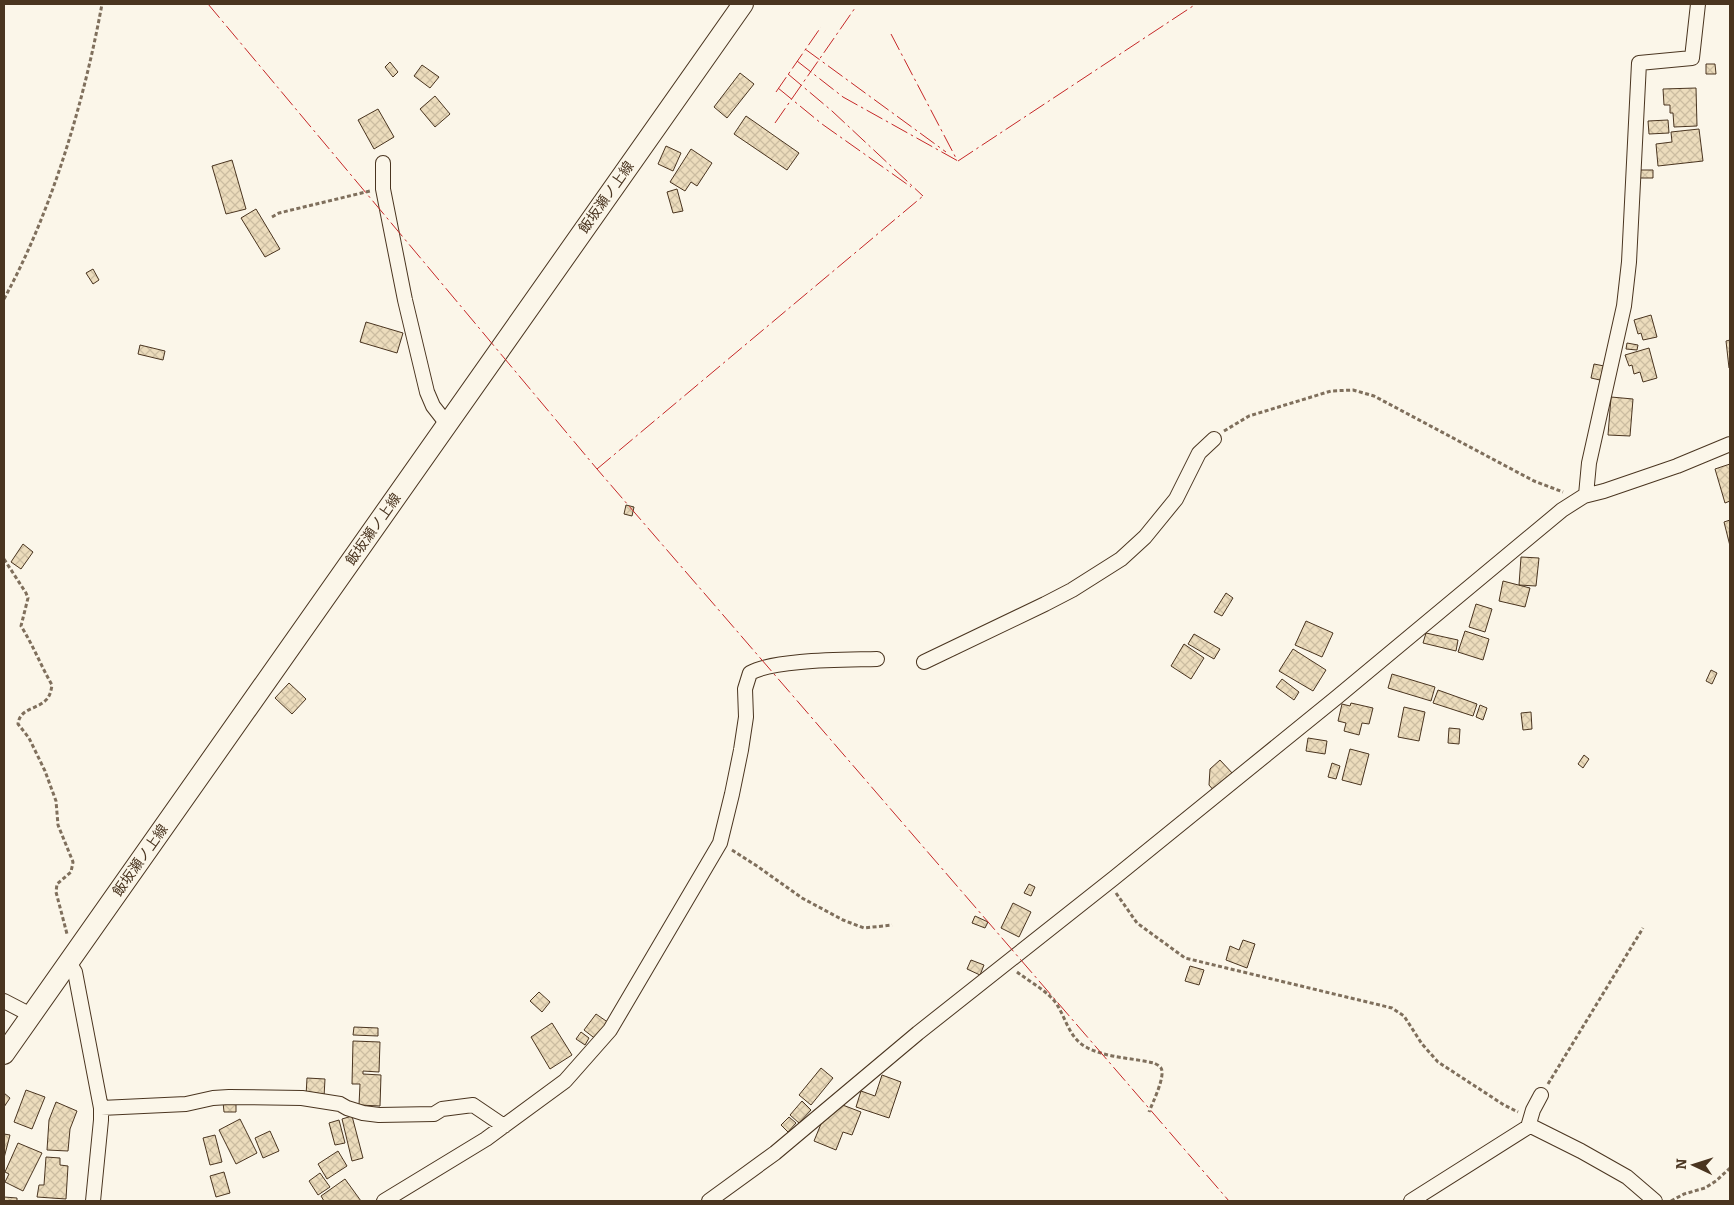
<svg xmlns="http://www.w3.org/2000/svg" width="1734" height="1205" viewBox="0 0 1734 1205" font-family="Bitter,'Noto Sans JP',serif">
	<defs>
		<pattern id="building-cross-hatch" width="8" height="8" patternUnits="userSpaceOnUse" patternTransform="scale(1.25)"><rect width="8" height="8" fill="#ecdcbc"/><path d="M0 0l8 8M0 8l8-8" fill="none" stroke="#ccbda1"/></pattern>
	</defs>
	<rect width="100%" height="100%" fill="#fbf6e9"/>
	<path fill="url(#building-cross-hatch)" stroke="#4a3520" d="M390 62 398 72 393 77 385 67Z
		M1706 64H1715L1716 74H1706Z
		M422 65 439 77 430 88 414 76Z
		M740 73 754 84 727 118 714 107Z
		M1696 88 1697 126 1674 127 1673 113H1670V105H1664L1663 89Z
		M435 96 450 114 435 127 420 109Z
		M378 109 394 137 374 149 358 120Z
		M746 116 799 153 787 170 734 134Z
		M1668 120 1669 133 1649 134 1648 121Z
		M1699 129 1703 161 1658 166 1656 144 1672 142 1671 132Z
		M666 146 681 153 673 171 658 164Z
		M691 149 712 163 697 186 691 182 685 191 670 182Z
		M232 160 246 209 226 214 212 166Z
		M1638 170H1653V178H1638Z
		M677 189 683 211 673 213 667 192Z
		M256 209 280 249 265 257 241 218Z
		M93 269 99 280 93 284 86 273Z
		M1651 315 1657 337 1643 340 1641 333 1638 334 1634 320Z
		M366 322 403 333 397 353 360 342Z
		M1730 340V368H1729L1726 341Z
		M1627 343 1638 345 1637 350 1626 349Z
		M140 345 165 351 163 360 138 354Z
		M1649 348 1657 378 1643 382 1640 372 1634 374 1632 365 1629 366 1625 355Z
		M1594 364 1604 366 1600 380 1591 378Z
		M1611 397 1633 399 1630 436 1608 435Z
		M1730 464V501L1725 503 1715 469Z
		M626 505 634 507 632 516 624 514Z
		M1730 520V546L1724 522Z
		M23 544 33 552 21 569 11 562Z
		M1521 557 1539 558 1536 586 1519 585Z
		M1503 581 1530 588 1525 607 1499 601Z
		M1226 593 1233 598 1222 616 1214 612Z
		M1476 604 1492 609 1485 632 1469 627Z
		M1306 621 1333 633 1322 657 1295 645Z
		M1465 631 1489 639 1483 660 1458 652Z
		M1426 633 1458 640 1456 651 1423 643Z
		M1194 634 1220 649 1214 659 1188 644Z
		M1184 644 1204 658 1191 679 1171 666Z
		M1293 649 1326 670 1313 691 1279 671Z
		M1711 670 1717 673 1712 684 1706 681Z
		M1392 674 1435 687 1431 701 1388 688Z
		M1282 679 1299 692 1294 700 1276 687Z
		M289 683 306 699 292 714 275 698Z
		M1438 690 1477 704 1473 716 1433 703Z
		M1351 703 1373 708 1369 724 1362 723 1359 735 1344 731 1346 723 1338 721 1342 704 1350 706Z
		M1480 705 1487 708 1483 720 1476 717Z
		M1404 707 1425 712 1419 741 1398 737Z
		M1531 712 1532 729 1523 730 1521 713Z
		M1449 728 1460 729 1459 744 1448 743Z
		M1308 738 1327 741 1325 754 1306 751Z
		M1350 749 1369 754 1361 785 1342 780Z
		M1584 755 1589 759 1583 768 1578 764Z
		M1220 760 1234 775 1215 792 1209 785 1210 769Z
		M1332 763 1340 766 1336 779 1328 777Z
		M1029 884 1035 887 1031 896 1024 893Z
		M1013 903 1031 912 1019 937 1001 928Z
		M975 916 988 922 985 928 972 923Z
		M1243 940 1255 944 1247 968 1226 960 1230 946 1239 950Z
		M971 960 984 965 980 975 967 969Z
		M1190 966 1204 970 1199 985 1185 981Z
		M539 992 550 1002 542 1012 530 1001Z
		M596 1014 609 1023 597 1040 584 1030Z
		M552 1023 572 1055 550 1069 531 1037Z
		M354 1027 378 1028V1036L353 1035Z
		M581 1032 589 1038 585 1045 576 1039Z
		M353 1041 380 1042 379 1072 363 1071V1074L381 1075 380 1106 359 1105 360 1084H352Z
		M821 1068 833 1078 811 1105 799 1095Z
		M882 1075 901 1082 889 1118 856 1107 861 1091 875 1096Z
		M307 1078 325 1079 324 1097 306 1096Z
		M26 1090 45 1097 32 1129 14 1122Z
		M4 1093 10 1098 4 1107Z
		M802 1101 811 1110 799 1123 790 1115Z
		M56 1102 77 1111 70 1129 68 1151 47 1150 49 1120Z
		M223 1102H236V1112H224Z
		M840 1104 861 1112 852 1135 843 1132 836 1150 814 1141 823 1119Z
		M352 1116 363 1158 352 1161 342 1119Z
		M789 1117 796 1123 788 1132 781 1125Z
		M240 1119 257 1153 236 1164 219 1130Z
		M339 1120 345 1143 335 1145 329 1123Z
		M270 1131 279 1151 263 1158 255 1138Z
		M4 1134 10 1135 4 1158Z
		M215 1135 222 1162 210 1165 203 1138Z
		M18 1143 42 1153 23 1191 5 1182 9 1174 5 1172Z
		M338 1151 347 1166 327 1179 318 1164Z
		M46 1157 60 1158V1165L68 1166 66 1199 37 1197 39 1185H44Z
		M224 1172 230 1193 216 1197 210 1176Z
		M320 1173 330 1187 318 1195 309 1181Z
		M345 1179 361 1201H324L321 1196Z
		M4 1197 17 1198V1201H4Z"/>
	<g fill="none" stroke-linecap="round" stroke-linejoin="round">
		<defs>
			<path id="street" d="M383 163V189L405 300 427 392 433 406 447 424
				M1586 495 1589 463 1624 306 1629 262 1639 63 1692 58 1698 4
				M924 662 1045 604 1072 590 1121 559 1145 537 1176 499 1199 453 1214 439
				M69 962 75 972 101 1108V1120L93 1201
				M4 1001 31 1015
				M101 1108 186 1104 213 1098 229 1097 302 1098 340 1104 347 1108 363 1113 379 1115 434 1114 442 1109 473 1105 504 1126
				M1529 1125 1581 1151 1627 1177 1655 1201
				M384 1201 486 1139 565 1081 610 1030 720 843 732 794 741 750 746 717 745 689 750 673C775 659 846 660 877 659
				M709 1201 775 1153 918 1033 1114 878 1336 698 1562 510 1584 496 1604 491 1677 466 1730 444
				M1411 1201 1528 1127 1533 1110 1541 1095"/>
			<path id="secondary" d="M4 1054 743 4"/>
		</defs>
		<use href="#street" stroke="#4a3520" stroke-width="16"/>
		<use href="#secondary" stroke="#4a3520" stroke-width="22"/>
		<path stroke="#7f6f5c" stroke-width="3" stroke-dasharray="4 2.5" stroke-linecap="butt" d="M272 217 279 213 370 191
			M4 299C52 211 84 102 102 4
			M1224 431 1249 416 1331 391 1353 390 1374 396 1534 481 1563 492
			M4 559 26 593 28 598 21 626C33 645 41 666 52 685 51 691 50 696 46 700 36 710 20 708 18 724L29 738 45 771 56 801 58 825 73 862 71 872 57 884 56 892 67 934
			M732 850 757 866 802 898 843 920 864 928 892 925
			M1116 893 1137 923 1185 958 1392 1008 1404 1016 1422 1044 1438 1062 1504 1105 1518 1112
			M1017 972C1030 982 1046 990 1056 1003 1066 1018 1069 1038 1086 1047 1106 1058 1133 1058 1154 1063 1156 1064 1160 1066 1161 1068 1166 1076 1152 1104 1149 1112
			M1548 1084 1643 928
			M1671 1201 1684 1194 1705 1188 1716 1181 1730 1168"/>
		<use href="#street" stroke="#fbf6e9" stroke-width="14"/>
		<use href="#secondary" stroke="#fbf6e9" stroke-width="20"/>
		<path stroke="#c62828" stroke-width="1" stroke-dasharray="18 4 2.5 4" stroke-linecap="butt" d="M208 4 597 469 1229 1201
			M891 34 957 160
			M805 49 946 152
			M797 61 843 97 958 161
			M788 74 832 111 923 196
			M778 88 822 124 911 187
			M776 92 821 27
			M775 123 855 8
			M958 161 1196 4
			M597 469 923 196"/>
	</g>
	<g text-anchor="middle" stroke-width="4" stroke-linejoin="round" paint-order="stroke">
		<g font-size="14" fill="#4a3520" stroke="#fbf6e9">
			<text transform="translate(606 197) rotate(-55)" y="5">飯坂瀬ノ上線</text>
			<text transform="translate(373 529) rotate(-55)" y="5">飯坂瀬ノ上線</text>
			<text transform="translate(140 860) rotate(-55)" y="5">飯坂瀬ノ上線</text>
		</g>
	</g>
	<rect width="1734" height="1205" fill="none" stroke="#4a3520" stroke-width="10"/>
	<g transform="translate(1694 1165) rotate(274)" stroke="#fbf6e9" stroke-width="4" paint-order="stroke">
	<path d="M0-4L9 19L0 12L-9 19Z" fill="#4a3520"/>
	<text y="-8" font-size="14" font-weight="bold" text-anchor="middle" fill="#4a3520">N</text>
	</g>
</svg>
